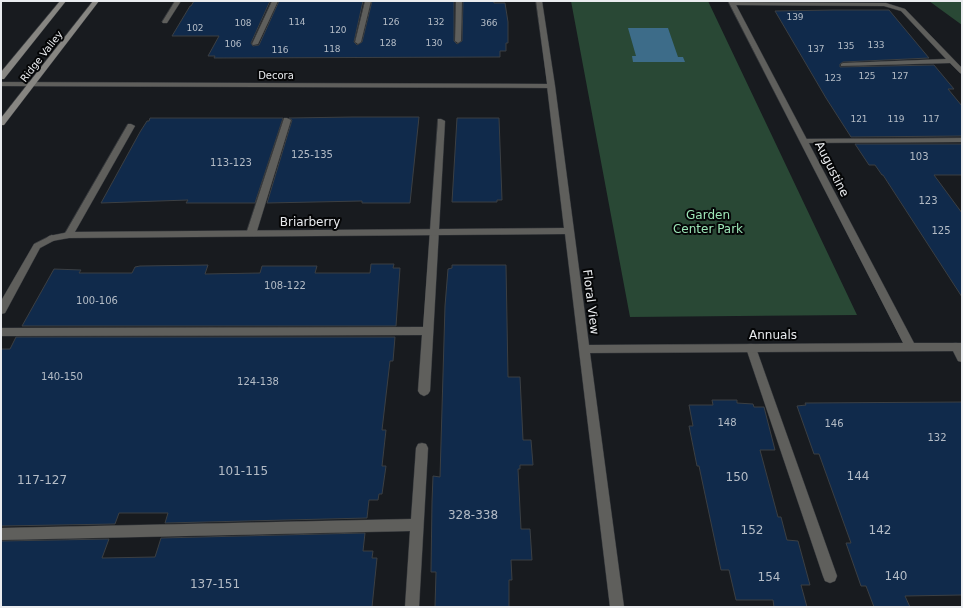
<svg xmlns="http://www.w3.org/2000/svg" width="963" height="608" viewBox="0 0 963 608" font-family="'DejaVu Sans',sans-serif">
	<rect width="100%" height="100%" fill="#181b1f"/>
	<path fill="#294835" d="M571 1H708L857 315 630 317Z
		M929 1H962V25Z"/>
	<path fill="#3d6c89" d="M628 28H668L678 57H683L685 62H633L632 56H636Z"/>
	<path fill="#102a4b" stroke="#3b3f43" d="M194 1H270L251 43 253 46 259 45 279 1H363L354 42 357 45 362 42 372 1H454V41L457 44 462 41 463 1H494V3H505L508 22V43H506V51H500V57L214 58 215 56H208L219 36H172L190 6H191Z
		M834 10H889L929 58 843 62 840 64V67L934 65 954 89H948L962 106V136L851 137 826 98 775 11Z
		M353 117H419L410 203H362V201L267 203 292 120 289 118Z
		M150 118H283L255 203H186L188 200 101 203 140 132 147 121H149Z
		M457 118H499L502 200H497V202H452Z
		M855 144H962V175H934L962 213V297L883 175H882L875 165H869Z
		M371 264H394L393 268H400L396 326H22L54 269 81 270 79 273H132L135 267 140 266 208 265 205 274 260 273 262 266H317L315 273H370Z
		M452 265H506L508 377H520L523 440H531L533 465H520V469H518L521 529H530L532 560H511L512 580H509V607H435L436 572H431L432 502 433 476 440 477 445 306 448 269 452 268Z
		M16 337H395L393 361H390L382 430H386L382 466H386L382 494H379L378 500H369L367 518 165 523 168 513H119L115 524 1 526V349H10Z
		M712 400H737V403L753 404 754 407H764L775 450H760L778 517H781L787 540 798 541 810 585H801L807 607H774L773 600H736L729 570H721L699 466H697L689 426H693L689 405H713Z
		M962 402V595L905 596 910 607H874L866 586H861L846 543H851L819 454H814L797 406 806 405 805 403Z
		M365 533 363 551H373L372 558H377L372 607H1V541L109 539 102 558 155 557 161 538Z"/>
	<g fill="none" stroke-linecap="round" stroke-linejoin="round">
		<defs>
			<path id="service" d="M175 1H181L167 23H163L162 22Z
				M272 1H278L258 44 253 45 252 44Z
				M365 1H371L361 42 358 44 355 42Z
				M456 1H462L461 41 458 43 455 41Z
				M733 2 886 3 905 9 962 68V74L960 73 950 63 841 66V64L843 63 946 59 901 11 884 6 731 5 730 4Z
				M284 118H287L291 120 256 234 254 236H248L246 234Z
				M438 119H441L445 121 430 391 428 394 424 396 420 394 418 391 422 335 1 336V328L423 327Z
				M128 124H131L135 126 72 237H66L64 235Z
				M962 138V142L804 143 800 141 804 139Z
				M52 235 57 238 55 240 40 248 5 313 1 314V301L34 244Z
				M956 343 960 344 962 348V362L958 361 951 347 952 344Z
				M751 344 755 345 756 348 837 576 835 581 830 583 825 581 823 576 746 348 747 345Z
				M422 443 426 444 428 448 419 607H405L410 531 1 540V528L411 519 416 448 418 444Z"/>
			<path id="minor" d="M728 1H734L914 343H962V351L590 353 624 607H610L565 234 69 238 52 241 47 238 49 236 69 232 564 228 547 86 551 84 555 86 589 345 903 343Z"/>
			<path id="tertiary" d="M536 1H542L555 86 551 88 1 86V82L547 84Z"/>
			<path id="secondary" d="M60 1H66L4 79H1V72Z
				M93 1H99L4 125H1V118Z"/>
		</defs>
		<use href="#service" stroke="#35383c" stroke-width="1"/>
		<use href="#minor" stroke="#35383c" stroke-width="1"/>
		<use href="#tertiary" stroke="#35383c" stroke-width="1"/>
		<use href="#secondary" stroke="#35383c" stroke-width="1"/>
		<use href="#service" fill="#5f5f5c" fill-rule="evenodd"/>
		<use href="#minor" fill="#5f5f5c" fill-rule="evenodd"/>
		<use href="#tertiary" fill="#5f5f5c" fill-rule="evenodd"/>
		<use href="#secondary" fill="#878682" fill-rule="evenodd"/>
	</g>
	<g text-anchor="middle" stroke-width="4" stroke-linejoin="round" paint-order="stroke">
		<g font-size="9" fill="#b4bcc6">
			<text x="795" y="20">139</text>
			<text x="297" y="25">114</text>
			<text x="391" y="25">126</text>
			<text x="436" y="25">132</text>
			<text x="243" y="26">108</text>
			<text x="489" y="26">366</text>
			<text x="195" y="31">102</text>
			<text x="338" y="33">120</text>
			<text x="388" y="46">128</text>
			<text x="434" y="46">130</text>
			<text x="233" y="47">106</text>
			<text x="876" y="48">133</text>
			<text x="846" y="49">135</text>
			<text x="332" y="52">118</text>
			<text x="816" y="52">137</text>
			<text x="280" y="53">116</text>
			<text x="867" y="79">125</text>
			<text x="900" y="79">127</text>
			<text x="833" y="81">123</text>
			<text x="859" y="122">121</text>
			<text x="896" y="122">119</text>
			<text x="931" y="122">117</text>
		</g>
		<g font-size="10" fill="#eaecef" stroke="#050607">
			<text transform="translate(41 56) rotate(-52)" y="4">Ridge Valley</text>
			<text x="276" y="79">Decora</text>
		</g>
		<g font-size="10" fill="#b4bcc6">
			<text x="312" y="158">125-135</text>
			<text x="919" y="160">103</text>
			<text x="231" y="166">113-123</text>
			<text x="928" y="204">123</text>
			<text x="941" y="234">125</text>
			<text x="285" y="289">108-122</text>
			<text x="97" y="304">100-106</text>
			<text x="62" y="380">140-150</text>
			<text x="258" y="385">124-138</text>
			<text x="727" y="426">148</text>
			<text x="834" y="427">146</text>
			<text x="937" y="441">132</text>
		</g>
		<g font-size="12" fill="#eaecef" stroke="#050607">
			<text transform="translate(832 169) rotate(63)" y="4">Augustine</text>
			<text x="310" y="226">Briarberry</text>
			<text transform="translate(591 302) rotate(83)" y="4">Floral View</text>
			<text x="773" y="339">Annuals</text>
		</g>
		<g font-size="12" fill="#9ce6b7" stroke="#050607">
			<text x="708" y="219">Garden<tspan x="708" dy="14">Center Park</tspan></text>
		</g>
		<g font-size="12" fill="#b4bcc6">
			<text x="243" y="475">101-115</text>
			<text x="858" y="480">144</text>
			<text x="737" y="481">150</text>
			<text x="42" y="484">117-127</text>
			<text x="473" y="519">328-338</text>
			<text x="752" y="534">152</text>
			<text x="880" y="534">142</text>
			<text x="896" y="580">140</text>
			<text x="769" y="581">154</text>
			<text x="215" y="588">137-151</text>
		</g>
	</g>
	<rect width="963" height="608" fill="none" stroke="#eaecef" stroke-width="4"/>
</svg>
